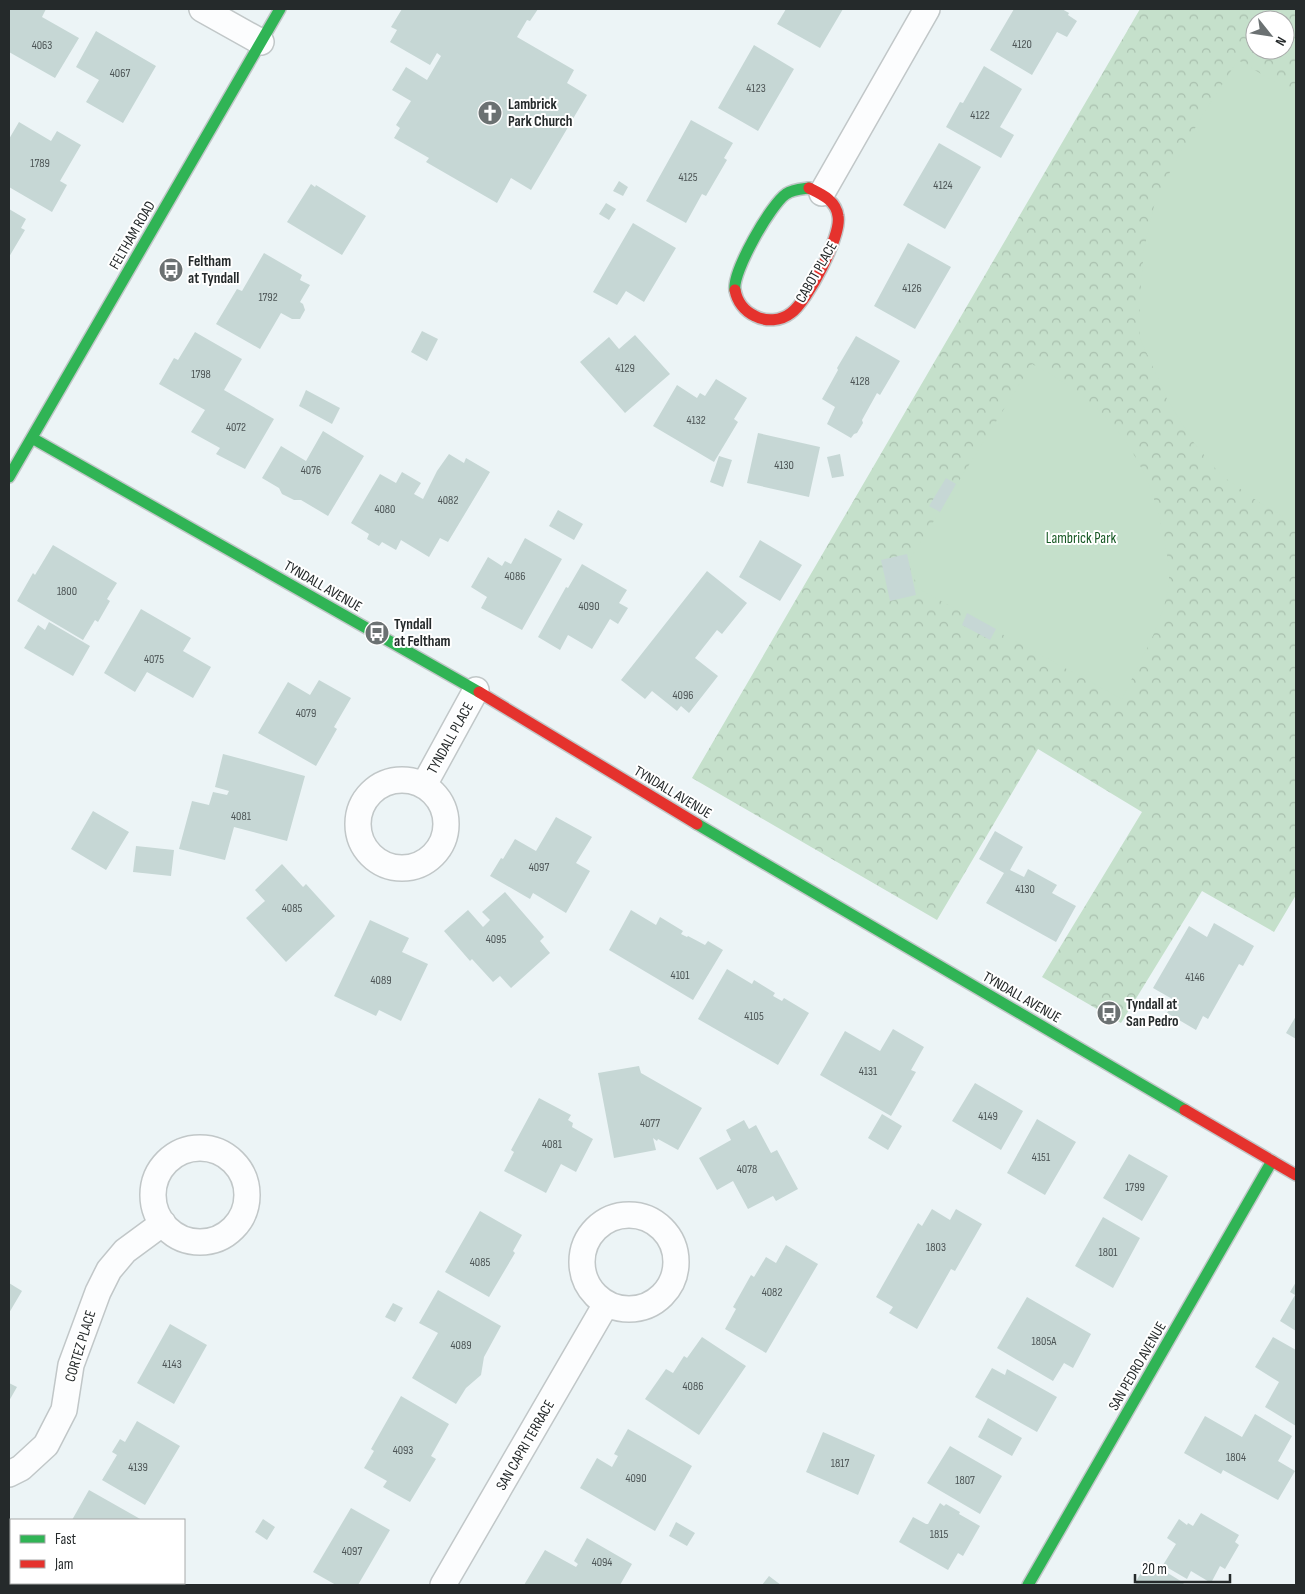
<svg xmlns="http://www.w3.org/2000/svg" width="1305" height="1594" viewBox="0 0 1305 1594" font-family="'Sofia Sans Condensed',sans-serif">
	<defs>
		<pattern id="forest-crowns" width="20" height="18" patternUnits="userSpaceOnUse" patternTransform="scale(1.25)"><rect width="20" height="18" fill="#c5e0cb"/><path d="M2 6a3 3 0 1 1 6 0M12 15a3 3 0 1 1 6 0" fill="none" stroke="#a9c0ae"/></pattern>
	</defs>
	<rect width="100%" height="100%" fill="#ecf4f6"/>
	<path fill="url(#forest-crowns)" fill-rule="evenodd" d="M1140 9H1296V895L1274 932 1202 891 1121 1023 1042 977 1142 812 1038 749 937 920 692 778ZM1255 20H1285V50H1255Z"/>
	<path fill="#c5e0cb" d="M1238 60 1296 95V524L1260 503 1221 475 1194 443 1167 399 1140 338V296L1144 249 1155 202 1174 164 1205 111Z
		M1032 364C1104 401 1148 453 1163 534 1167 555 1172 573 1167 594 1159 631 1138 665 1122 699L917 588 910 559Z"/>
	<path fill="#c6d7d5" d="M9 9H46L42 17 79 38 55 78 9 52Z
		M402 9H538L530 21 527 20 517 37 574 70 567 83 587 95 531 190 511 178 497 203 426 162 429 158 394 138 400 128 396 125 411 101 392 90 406 67 427 80 441 56 437 53 430 65 390 42 397 30 391 27Z
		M786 9H843L820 48 777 24Z
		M1014 9H1062L1069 13 1068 15 1077 21 1067 37 1057 32 1032 75 990 50Z
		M96 31 156 66 123 123 86 102 99 80 76 67Z
		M754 45 794 69 758 131 718 108Z
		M984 66 1022 89 1000 127 1014 135 1001 158 946 127 960 102 963 103Z
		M691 120 733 143 724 158 727 160 706 196 702 194 686 223 646 201Z
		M19 122 51 141 57 131 81 145 60 181 67 185 52 212 9 187V139Z
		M939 143 981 167 945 229 903 205Z
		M619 181 628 187 623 196 613 191Z
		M311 184 315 187 316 185 366 216 342 255 287 222Z
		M606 203 616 209 609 220 599 214Z
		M9 209 26 219 21 228 25 230 9 257Z
		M633 223 676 248 644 302 626 291 617 305 593 292Z
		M908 243 951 267 915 329 874 306Z
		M264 253 302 275 300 280 310 285 300 302 303 304 305 310 300 319H292L281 313 260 349 216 324 237 289 242 291Z
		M422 331 438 339 427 361 411 352Z
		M195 332 242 359 224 390 274 419 245 469 216 454 220 448 191 432 205 410 159 384 174 358 178 360Z
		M635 335 670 374 625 413 580 362 609 337 619 349Z
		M856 336 900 361 880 395 877 393 862 420 863 423 857 433 854 434 851 438 827 424 835 407 822 399 838 370 837 368Z
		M716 379 747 398 734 419 738 422 714 462 653 426 677 385 697 398 700 393 705 396Z
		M306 390 340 408 332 424 299 406Z
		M323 431 364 456 328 516 301 500H294L282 494 279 488 262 478 281 446 306 461Z
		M758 433 820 447 809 497 747 483Z
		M449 454 464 463 466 458 490 472 448 542 440 538 429 557 401 540 396 550 382 542 379 546 367 539 369 534 351 523 380 474 396 483 402 472 421 483 414 494 423 499 437 471Z
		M840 454 844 476 832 478 827 457Z
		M719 456 732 460 723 487 710 482Z
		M946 478 956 484 940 512 929 506Z
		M558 510 583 524 574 540 549 526Z
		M525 538 562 559 522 630 481 608 487 597 471 587 488 557 502 566 505 561 511 564Z
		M760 540 802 565 780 601 739 577Z
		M53 545 117 583 107 599 110 601 98 622 95 620 83 640 17 601 33 573 35 575Z
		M907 554 916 595 890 601 881 560Z
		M582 564 627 590 619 603 628 608 618 624 610 619 592 649 568 635 560 650 538 637 566 587 568 588Z
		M707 571 747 603 722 634 717 630 695 658 718 676 689 713 681 706 677 711 652 691 645 699 621 680Z
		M141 609 191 638 183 651 211 667 193 698 147 672 135 692 104 673Z
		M967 613 996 629 990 640 962 625Z
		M49 622 90 646 73 676 24 648 38 625 45 630Z
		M319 680 351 698 334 727 337 729 316 766 258 733 288 682 310 695Z
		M223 754 305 776 287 841 234 827 225 860 179 849 192 801 209 805 213 792 227 795 229 791 215 787Z
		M93 811 129 832 106 870 71 849Z
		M556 817 592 837 576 863 590 871 566 913 533 893 530 899 490 876 501 858 503 859 515 839 536 851Z
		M995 831 1023 847 1010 870 1024 877 1028 869 1057 885 1052 893 1076 906 1056 942 986 903 1004 873 979 859Z
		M136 846 174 850 171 876 133 872Z
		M282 864 303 887 306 884 335 916 286 962 246 918 265 901 255 890Z
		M505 892 544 937 540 941 550 953 511 988 500 976 493 982 472 959 470 961 444 931 468 910 483 927 490 920 482 912Z
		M631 910 656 925 660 917 683 931 681 934 687 937 688 936 705 945 708 941 723 950 693 1000 609 950Z
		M370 920 409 938 402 952 428 964 401 1021 379 1010 376 1016 334 996Z
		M1214 923 1254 946 1243 966 1239 964 1208 1019 1203 1016 1196 1030 1167 1013 1174 1000 1153 988 1189 926 1207 937Z
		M727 969 752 984 754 980 775 993 773 996 782 1001 784 998 809 1013 778 1065 698 1019Z
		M1296 1016V1039L1286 1033Z
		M893 1029 924 1047 911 1070 916 1072 891 1116 820 1075 845 1031 880 1051Z
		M639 1066 641 1073 702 1108 678 1150 658 1139 657 1141 653 1138 656 1150 614 1158 598 1073Z
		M975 1083 1023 1111 1001 1150 952 1121Z
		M539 1098 571 1115 568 1120 573 1123 572 1127 593 1139 576 1172 561 1164 546 1193 504 1171 514 1152 511 1150Z
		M882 1114 902 1126 888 1150 868 1138Z
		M1037 1119 1076 1142 1045 1195 1007 1173Z
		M744 1120 749 1129 756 1125 771 1153 777 1150 798 1189 776 1201 773 1196 748 1209 733 1181 717 1190 699 1158 731 1140 726 1130Z
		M1129 1154 1168 1176 1142 1221 1103 1198Z
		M932 1209 950 1220 956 1209 982 1224 955 1271 951 1269 917 1329 889 1313 893 1307 876 1297 918 1223 922 1226Z
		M480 1211 522 1235 513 1251 515 1253 489 1297 445 1272Z
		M1103 1217 1140 1238 1113 1288 1075 1266Z
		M786 1245 818 1264 766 1353 725 1329 736 1309 733 1307 751 1275 754 1277 766 1257 776 1263Z
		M1296 1282V1331L1280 1321 1295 1295 1290 1292Z
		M9 1283 22 1291 9 1313Z
		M438 1290 501 1326 484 1357 481 1375 466 1388 456 1404 412 1378 438 1333 419 1323Z
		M1027 1297 1091 1334 1073 1368 1064 1363 1053 1381 997 1348Z
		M393 1303 403 1308 395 1322 385 1317Z
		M170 1324 207 1345 174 1404 137 1383Z
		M702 1337 746 1366 699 1435 645 1399 666 1369 673 1373 684 1356 687 1358Z
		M1273 1337 1296 1350V1426L1265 1407 1279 1382 1255 1367Z
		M992 1368 1005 1375 1007 1369 1057 1397 1037 1432 975 1397Z
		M9 1383 17 1387 9 1401Z
		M401 1396 449 1424 431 1456 436 1459 410 1502 383 1487 387 1481 364 1468 374 1451 371 1449Z
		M1255 1414 1292 1436 1278 1461 1295 1471 1278 1500 1223 1470 1221 1474 1184 1453 1205 1416 1242 1437Z
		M988 1418 1022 1438 1012 1456 978 1437Z
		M137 1421 180 1446 145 1505 102 1480 117 1455 112 1452 120 1439 125 1442Z
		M628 1429 692 1466 655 1531 580 1488 597 1458 612 1467 618 1456 614 1454Z
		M823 1432 875 1455 858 1495 806 1472Z
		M950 1446 1002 1476 980 1514 927 1483Z
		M89 1490 142 1520H72Z
		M940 1503 944 1506 946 1504 960 1512 959 1514 980 1526 963 1556 958 1553 948 1570 899 1542 913 1517 926 1524H928Z
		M351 1508 390 1530 358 1585H336L313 1572Z
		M1201 1513 1239 1535 1235 1542 1239 1545 1225 1569 1220 1566 1211 1583 1191 1571 1187 1579 1163 1565 1176 1544 1167 1538 1179 1519 1187 1525 1188 1523 1193 1526Z
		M263 1519 275 1527 267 1540 255 1532Z
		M676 1522 695 1533 687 1546 669 1536Z
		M587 1538 632 1564 620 1585H524L545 1550 576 1567 578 1564 574 1561Z
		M1148 1561 1184 1583 1182 1585H1138L1135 1583Z
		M769 1576 781 1585H762Z
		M11 1583H60L59 1585H11Z"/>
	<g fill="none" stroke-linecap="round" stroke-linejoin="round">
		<defs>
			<path id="street" d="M202 9 261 42
				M822 193 927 9
				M358 824a44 44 0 1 1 88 0a44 44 0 1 1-88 0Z
				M424 785 476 690
				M153 1195a47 47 0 1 1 94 0a47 47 0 1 1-94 0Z
				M582 1262a47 47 0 1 1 94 0a47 47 0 1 1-94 0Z
				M9 1474 21 1468 46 1445 64 1410 71 1365 98 1292 109 1270 125 1251 163 1223
				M443 1585 606 1304"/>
			<path id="fast" d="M735 290C732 272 771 204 786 194 793 189 801 189 809 188
				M32 438 479 692
				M9 477 280 9
				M697 824 1185 1110
				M1028 1585 1272 1161"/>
			<path id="jam" d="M735 290C737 301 744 311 755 316 766 322 781 321 791 313 807 302 842 235 838 216 836 200 821 194 809 188
				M479 692 697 824
				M1185 1110 1296 1175"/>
		</defs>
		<use href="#street" stroke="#c1c7c8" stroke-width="28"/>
		<use href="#fast" stroke="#c1c7c8" stroke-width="14"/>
		<use href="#jam" stroke="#c1c7c8" stroke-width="14"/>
		<use href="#street" stroke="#fcfdfe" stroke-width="25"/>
		<use href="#fast" stroke="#30b455" stroke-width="11"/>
		<use href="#jam" stroke="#e5322d" stroke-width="11"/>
	</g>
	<defs>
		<symbol id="church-disc" viewBox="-11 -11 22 22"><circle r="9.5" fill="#6b7172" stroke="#fff"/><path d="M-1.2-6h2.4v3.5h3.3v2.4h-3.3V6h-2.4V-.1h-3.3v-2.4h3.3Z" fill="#fff"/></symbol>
		<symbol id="bus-disc" viewBox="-11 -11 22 22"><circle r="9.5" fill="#6b7172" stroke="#fff"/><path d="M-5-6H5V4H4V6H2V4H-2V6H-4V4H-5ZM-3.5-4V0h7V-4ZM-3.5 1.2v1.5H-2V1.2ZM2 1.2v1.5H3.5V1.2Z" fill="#fff"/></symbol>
	</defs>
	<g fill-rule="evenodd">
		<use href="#church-disc" x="476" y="99" width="28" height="28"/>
		<use href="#bus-disc" x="157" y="256" width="28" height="28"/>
		<use href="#bus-disc" x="363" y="619" width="28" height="28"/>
		<use href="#bus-disc" x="1095" y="999" width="28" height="28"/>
	</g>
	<g text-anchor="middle" stroke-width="4" stroke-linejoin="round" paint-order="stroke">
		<g font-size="12" fill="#4d5556">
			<text x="1022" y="48">4120</text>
			<text x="42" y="49">4063</text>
			<text x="120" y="77">4067</text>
			<text x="756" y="92">4123</text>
			<text x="980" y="119">4122</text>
			<text x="40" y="167">1789</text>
			<text x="688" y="181">4125</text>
			<text x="943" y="189">4124</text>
			<text x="912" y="292">4126</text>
			<text x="268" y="301">1792</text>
			<text x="625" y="372">4129</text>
			<text x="201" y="378">1798</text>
			<text x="860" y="385">4128</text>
			<text x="696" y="424">4132</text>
			<text x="236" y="431">4072</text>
			<text x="784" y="469">4130</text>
			<text x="311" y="474">4076</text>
			<text x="448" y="504">4082</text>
			<text x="385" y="513">4080</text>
			<text x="515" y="580">4086</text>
			<text x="67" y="595">1800</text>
			<text x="589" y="610">4090</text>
			<text x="154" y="663">4075</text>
			<text x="683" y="699">4096</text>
			<text x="306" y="717">4079</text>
			<text x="241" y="820">4081</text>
			<text x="539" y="871">4097</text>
			<text x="1025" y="893">4130</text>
			<text x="292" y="912">4085</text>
			<text x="496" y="943">4095</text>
			<text x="680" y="979">4101</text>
			<text x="1195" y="981">4146</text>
			<text x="381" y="984">4089</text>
			<text x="754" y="1020">4105</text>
			<text x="868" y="1075">4131</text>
			<text x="988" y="1120">4149</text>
			<text x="650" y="1127">4077</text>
			<text x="552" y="1148">4081</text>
			<text x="1041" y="1161">4151</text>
			<text x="747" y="1173">4078</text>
			<text x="1135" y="1191">1799</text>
			<text x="936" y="1251">1803</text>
			<text x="1108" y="1256">1801</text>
			<text x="480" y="1266">4085</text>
			<text x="772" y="1296">4082</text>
			<text x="1044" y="1345">1805A</text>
			<text x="461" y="1349">4089</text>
			<text x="172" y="1368">4143</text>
			<text x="693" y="1390">4086</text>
			<text x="403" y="1454">4093</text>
			<text x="1236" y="1461">1804</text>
			<text x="840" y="1467">1817</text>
			<text x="138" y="1471">4139</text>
			<text x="636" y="1482">4090</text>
			<text x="965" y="1484">1807</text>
			<text x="939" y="1538">1815</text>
			<text x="352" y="1555">4097</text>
			<text x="602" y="1566">4094</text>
		</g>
		<g font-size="15" font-weight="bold" fill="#252a2b" stroke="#fff" text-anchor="start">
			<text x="508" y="109">Lambrick<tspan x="508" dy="17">Park Church</tspan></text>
			<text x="188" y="266">Feltham<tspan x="188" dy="17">at Tyndall</tspan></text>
			<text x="394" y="629">Tyndall<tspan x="394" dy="17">at Feltham</tspan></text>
			<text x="1126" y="1009">Tyndall at<tspan x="1126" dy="17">San Pedro</tspan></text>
		</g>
		<g font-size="15" fill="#252a2b" stroke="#fff">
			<text transform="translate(132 235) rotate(-60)" y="5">FELTHAM ROAD</text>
			<text transform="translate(816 272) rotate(-60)" y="5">CABOT PLACE</text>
			<text transform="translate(323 586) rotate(30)" y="5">TYNDALL AVENUE</text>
			<text transform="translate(450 738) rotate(-61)" y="5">TYNDALL PLACE</text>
			<text transform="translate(673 792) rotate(31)" y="5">TYNDALL AVENUE</text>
			<text transform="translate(1022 997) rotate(30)" y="5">TYNDALL AVENUE</text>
			<text transform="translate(80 1346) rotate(-73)" y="5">CORTEZ PLACE</text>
			<text transform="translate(1137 1366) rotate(-60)" y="5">SAN PEDRO AVENUE</text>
			<text transform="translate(525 1445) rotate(-60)" y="5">SAN CAPRI TERRACE</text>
		</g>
		<g font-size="15" fill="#175924" stroke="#fff">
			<text x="1081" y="543">Lambrick Park</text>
		</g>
	</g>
	<rect width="1305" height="1594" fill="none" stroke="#252a2b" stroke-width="20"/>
	<rect x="10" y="1519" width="175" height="65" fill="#ffffff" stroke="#a8aaaa"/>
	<rect x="20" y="1535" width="25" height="8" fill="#30b455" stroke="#a8aaaa"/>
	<text x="55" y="1544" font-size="15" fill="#252a2b">Fast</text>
	<rect x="20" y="1560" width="25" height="8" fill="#e5322d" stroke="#a8aaaa"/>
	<text x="55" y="1569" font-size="15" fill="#252a2b">Jam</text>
	<g transform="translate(1270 35) rotate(120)"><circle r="24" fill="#ffffff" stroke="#a8aaaa"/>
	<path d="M0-4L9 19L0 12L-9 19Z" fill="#6b7172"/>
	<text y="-8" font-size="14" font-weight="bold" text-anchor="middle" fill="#252a2b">N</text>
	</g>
	<path d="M1135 1574v8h95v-8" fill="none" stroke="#252a2b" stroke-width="2.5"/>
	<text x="1142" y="1574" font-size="15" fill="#252a2b" stroke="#ffffff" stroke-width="4" paint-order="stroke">20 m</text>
</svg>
